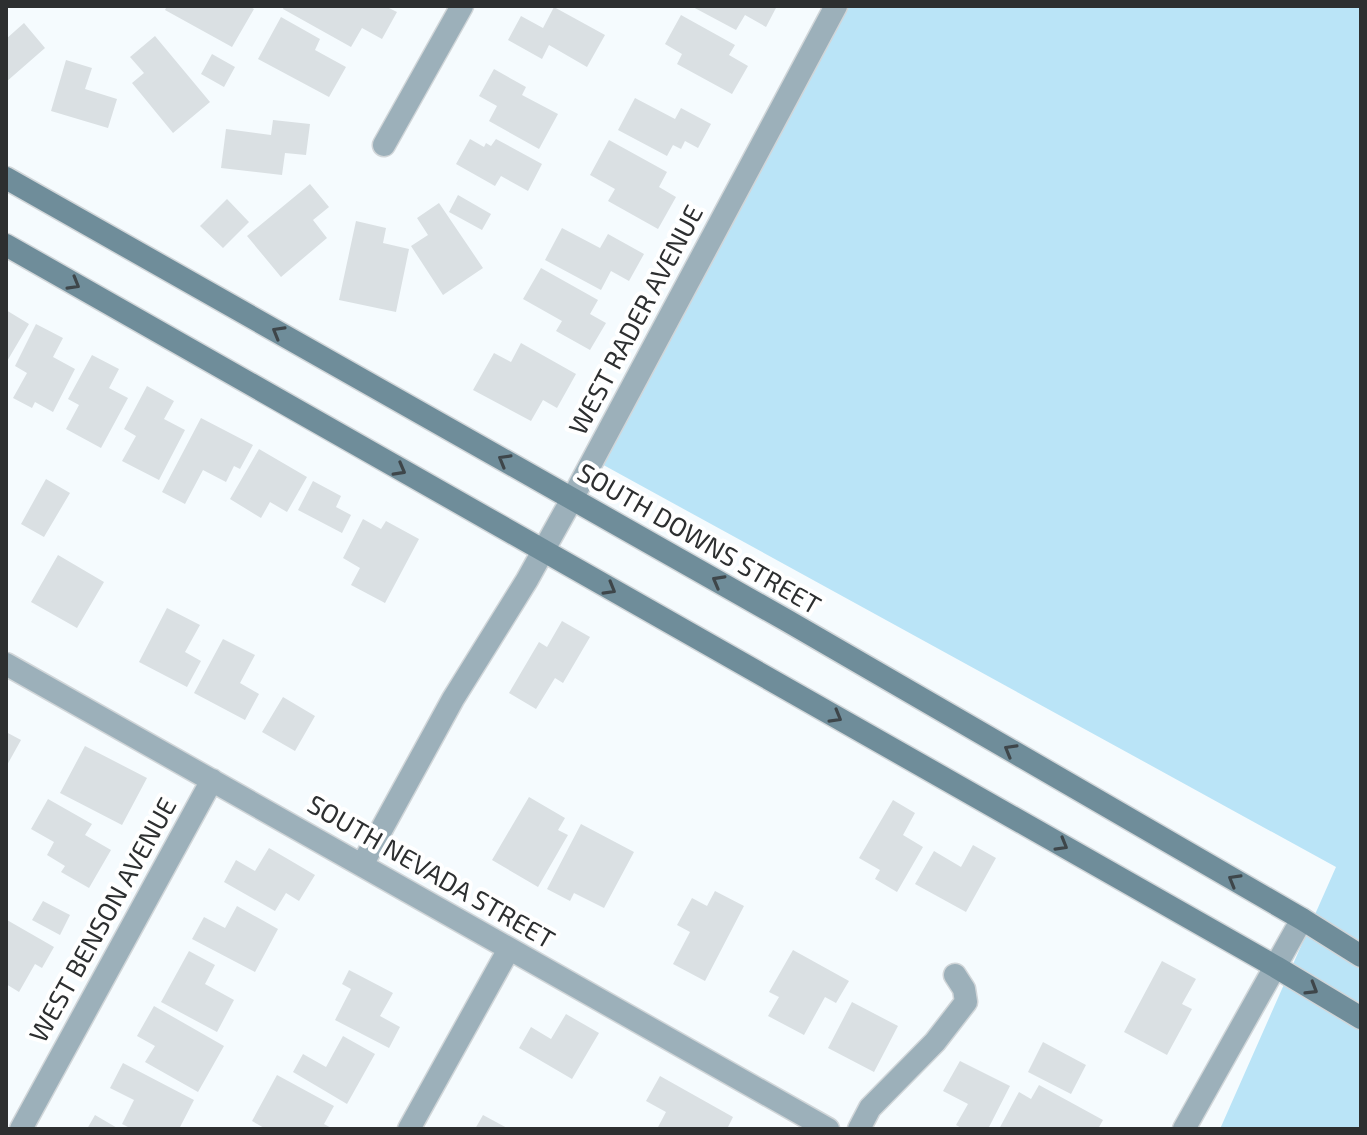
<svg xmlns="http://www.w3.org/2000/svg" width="1367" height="1135" viewBox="0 0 1367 1135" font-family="'Exo 2',sans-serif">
	<rect width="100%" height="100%" fill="#f5fbfe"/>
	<path fill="#bae4f7" d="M847 6H1361V1129H1220L1336 867 598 462Z"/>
	<path fill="#dae0e3" d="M167 6H249L254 9 232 47 165 10Z
		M284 6H385L397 12 382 39 362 28 351 47 283 9Z
		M691 6H777L766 27 745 15 736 30Z
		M554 7 605 35 587 67 549 45 542 59 508 40 521 16 543 28Z
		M681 15 735 45 729 55 748 66 732 94 677 64 682 54 665 44Z
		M281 17 320 39 315 50 346 67 329 97 258 59Z
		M24 23 45 48 6 82V39Z
		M155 36 210 102 173 133 132 83 144 73 130 57Z
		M212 54 235 67 224 87 201 74Z
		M66 60 92 68 85 89 117 99 108 128 51 111Z
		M494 69 526 87 522 95 558 114 539 149 489 121 497 106 479 96Z
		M635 98 675 119 681 108 711 124 698 148 685 141 681 149 673 145 667 156 618 130Z
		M273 120 310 124 306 155 285 153 282 175 221 168 226 129 271 135Z
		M470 139 484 147 486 143 491 146 496 139 542 164 528 191 501 176 495 186 456 164Z
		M609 140 667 172 659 187 676 197 658 229 608 201 615 189 590 175Z
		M310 184 329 207 313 220 327 238 281 277 247 236Z
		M458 195 491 214 482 230 449 212Z
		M227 199 249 222 223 248 200 226Z
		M439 203 483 268 443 295 411 246 428 235 417 218Z
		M356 221 386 228 383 243 409 249 396 312 339 300Z
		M562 228 600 248 608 234 644 254 629 281 611 271 601 290 545 260Z
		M541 268 598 300 590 314 606 323 590 350 556 331 562 321 523 299Z
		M6 310 29 324 6 363Z
		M36 324 63 338 53 357 75 369 53 412 35 402 32 408 13 398 27 373 15 366Z
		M521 343 576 374 557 408 543 400 531 421 473 390 494 353 511 362Z
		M92 355 119 369 109 388 128 398 101 448 66 429 79 405 68 399Z
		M147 386 174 401 164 419 185 430 159 480 122 461 136 436 124 429Z
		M201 418 253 445 240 469 234 466 226 482 203 470 185 504 162 492Z
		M259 449 307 477 287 512 270 502 261 518 230 499Z
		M46 479 70 493 44 537 21 524Z
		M313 481 341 496 336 507 351 515 342 533 298 510Z
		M363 519 381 529 386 521 419 539 385 603 351 585 360 568 343 558Z
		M58 555 104 582 77 628 31 602Z
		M167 608 200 625 185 652 201 661 187 687 139 662Z
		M562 621 590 637 563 683 555 678 536 709 509 693 539 642 547 647Z
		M223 639 255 655 240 683 259 694 245 720 194 693Z
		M283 697 315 716 295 751 262 732Z
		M6 732 21 740 6 767Z
		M85 746 147 778 122 825 60 793Z
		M529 797 565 818 558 830 568 835 538 887 492 860Z
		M48 799 92 824 85 835 111 850 89 888 61 872 65 866 47 855 54 842 31 829Z
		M893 800 915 813 903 835 923 847 897 892 875 879 880 870 859 858Z
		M581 824 634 852 604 908 574 893 570 901 547 889Z
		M973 845 996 858 966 912 915 884 934 851 961 867Z
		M269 848 315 875 299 901 286 893 275 911 224 882 236 860 255 871Z
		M715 891 744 906 705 981 673 964 690 932 677 925 692 898 707 906Z
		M43 901 70 915 60 935 32 920Z
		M237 906 278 929 255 972 192 939 204 917 225 928Z
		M7 920 54 947 42 968 35 964 19 992 6 984Z
		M793 950 849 981 836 1003 825 997 804 1035 768 1016 779 997 769 992Z
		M189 951 215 965 205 984 234 1000 217 1032 161 1002Z
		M1162 961 1196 979 1182 1004 1192 1009 1167 1055 1124 1032Z
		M349 970 393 993 380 1016 400 1027 389 1048 335 1020 351 989 342 984Z
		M852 1002 898 1026 874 1072 828 1048Z
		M154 1006 224 1046 198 1092 145 1062 155 1046 137 1036Z
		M566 1014 599 1033 572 1079 519 1048 531 1027 551 1039Z
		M343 1036 375 1054 347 1104 293 1072 303 1054 326 1067Z
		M1043 1042 1086 1065 1071 1094 1028 1072Z
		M960 1061 1010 1086 988 1129H963L956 1125 968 1104 943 1091Z
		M123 1063 194 1100 179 1129H132L122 1124 134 1100 110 1088Z
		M277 1075 334 1106 324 1124 333 1129H266L252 1121Z
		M660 1076 733 1117 727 1129H657L666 1112 646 1101Z
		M1039 1085 1103 1120 1098 1129H999L1019 1092 1031 1099Z
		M95 1115 119 1129H87Z
		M483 1115 509 1129H475Z"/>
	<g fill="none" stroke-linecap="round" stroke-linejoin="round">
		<defs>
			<path id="minor" d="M384 145 462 6
				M6 664 828 1129
				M362 865 453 699 527 580 572 499 836 6
				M21 1129 212 780
				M409 1129 509 949
				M859 1129 870 1108 935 1042 966 1002 964 989 955 975
				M1184 1129 1302 919"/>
			<path id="secondary" d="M6 178 786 620 1302 919 1361 956
				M6 245 1276 967 1361 1018"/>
		</defs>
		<use href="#minor" stroke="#d1d6d9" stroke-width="25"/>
		<use href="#secondary" stroke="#d1d6d9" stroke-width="25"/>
		<use href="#minor" stroke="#9cb0ba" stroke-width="22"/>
		<use href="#secondary" stroke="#6f8d9a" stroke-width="22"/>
	</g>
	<defs><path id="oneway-chevron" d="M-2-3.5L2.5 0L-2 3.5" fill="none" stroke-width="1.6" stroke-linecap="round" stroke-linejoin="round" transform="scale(2)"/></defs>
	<g stroke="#3e464a">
		<use href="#oneway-chevron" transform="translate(74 284) rotate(30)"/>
		<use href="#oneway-chevron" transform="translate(278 332) rotate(-150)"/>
		<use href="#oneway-chevron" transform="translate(504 460) rotate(-150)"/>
		<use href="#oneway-chevron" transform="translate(400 470) rotate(29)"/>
		<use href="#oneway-chevron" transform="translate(718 581) rotate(-151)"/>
		<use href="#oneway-chevron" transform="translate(610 589) rotate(30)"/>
		<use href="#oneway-chevron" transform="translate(836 717) rotate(30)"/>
		<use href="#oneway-chevron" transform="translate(1010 750) rotate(-150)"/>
		<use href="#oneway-chevron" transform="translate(1062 845) rotate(30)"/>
		<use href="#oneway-chevron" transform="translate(1234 880) rotate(-150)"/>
		<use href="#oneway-chevron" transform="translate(1312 989) rotate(31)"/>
	</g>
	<g text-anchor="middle" stroke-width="8" stroke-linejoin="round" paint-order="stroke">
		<g font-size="26" fill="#2d2f30" stroke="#fff">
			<text transform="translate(636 320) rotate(-62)" y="9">WEST RADER AVENUE</text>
			<text transform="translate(699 539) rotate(30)" y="9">SOUTH DOWNS STREET</text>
			<text transform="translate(431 872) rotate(30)" y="9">SOUTH NEVADA STREET</text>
			<text transform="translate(103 920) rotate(-61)" y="9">WEST BENSON AVENUE</text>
		</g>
	</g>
	<rect width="1367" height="1135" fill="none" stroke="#2d2f30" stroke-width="16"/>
</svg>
